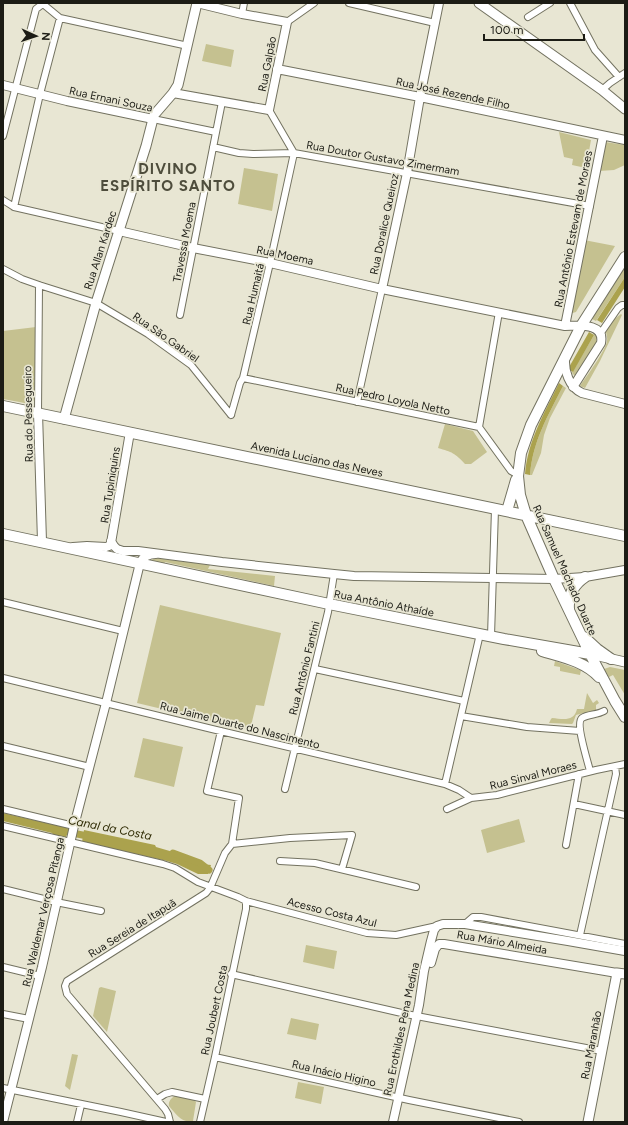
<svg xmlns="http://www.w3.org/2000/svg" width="628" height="1125" viewBox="0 0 628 1125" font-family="Figtree,sans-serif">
	<rect width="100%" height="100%" fill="#e8e6d3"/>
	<path fill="#c5c190" d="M206 44 234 50 231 67 202 61Z
		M559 132 591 140 586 168 572 165 573 159 564 157Z
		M605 142 625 145V165L614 170 599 171Z
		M244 168 278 174 272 211 238 204Z
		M584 240 615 246 576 312 569 314Z
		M625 267V277L596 321 592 319Z
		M621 314 622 315 600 361 585 388 580 386C586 377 606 350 607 341 608 336 605 331 605 326Z
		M36 327 35 399 30 404 3 399V331Z
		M593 332 597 336 596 343 575 376 572 373 594 335 593 334Z
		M563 386 566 388 550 418 544 435 541 453 532 475H530C533 440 548 416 563 386Z
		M445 424 473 431 487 452 471 464H465C455 453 452 452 438 448Z
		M156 558 210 565 208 569 275 576 274 586 165 562 164 564 149 561Z
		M160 605 281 633 264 706 256 705 250 730 137 703Z
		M555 661 580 670H581L580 675 560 671V667L554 666Z
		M610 667 625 670V695L613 675 609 677 604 669Z
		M587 693 593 703 597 700 599 703 596 705V710L576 715 573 723 572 724 549 723 551 719 552 718C563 719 574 722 577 709H584Z
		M143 738 183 747 174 787 134 777Z
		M519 819 525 842 487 853 481 830Z
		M306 945 337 951 334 969 303 962Z
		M101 987 116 991 107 1032 93 1016 99 988Z
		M291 1018 319 1024 316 1040 287 1034Z
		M72 1054 78 1055 70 1090 65 1086Z
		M298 1082 324 1087 321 1104 295 1098Z
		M175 1096 194 1100 196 1102 193 1121C182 1124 175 1113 169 1106 168 1102 171 1098 175 1096Z"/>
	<path fill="#aba24d" d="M625 277V287L602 323 597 320Z
		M589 332 594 335 573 372 568 369Z
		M559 383 563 386C548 416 533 440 530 475L525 474C528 440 544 414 559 383Z
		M3 813 55 825V824L66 827 67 830 66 838 54 836 52 833 3 821Z
		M84 830 155 845 156 847 180 854C186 864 200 864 211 865L208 874H198L177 864 167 861 82 842Z"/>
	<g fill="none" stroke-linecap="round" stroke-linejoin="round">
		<path stroke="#aba24d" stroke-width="7" d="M58 830 92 837
			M173 853 200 863 209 870"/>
		<defs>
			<path id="minor" d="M349 3 435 23
				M570 3 595 50 619 77
				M43 4 60 18 188 46
				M242 14 244 3
				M528 17 550 3
				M287 22 314 3
				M602 90 610 83 625 73
				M269 110 294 153
				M153 119 216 132
				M3 136 36 9 44 3
				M213 147 239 153 253 154 294 153 590 206
				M3 200 14 207 119 231
				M14 207 40 94 60 18
				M3 269 22 279 39 285 96 303 148 334 191 365 231 415
				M180 315 222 102
				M600 334 618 308 622 305H625
				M243 378 479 427 511 471 518 475
				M357 402 382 289
				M38 413 39 285
				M231 415 240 383 243 378 270 263 294 153
				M479 427 499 312
				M3 602 123 631
				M491 636 495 509
				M315 669 464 701
				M3 678 212 729 445 784 459 790 471 798
				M461 716 527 727 580 731
				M221 731 207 791 239 798 232 844
				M3 746 90 767
				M590 771C588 762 575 723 582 718 588 714 597 715 604 711
				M445 784 480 634
				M285 789 328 612 334 574
				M574 804 625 815
				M3 809 74 826
				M447 809 471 798 497 795 596 770 625 764
				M3 826 163 864 175 868 198 882 238 897 246 901 367 933 396 935 437 926
				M566 845 579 774
				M280 861 315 863 416 887
				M3 889 56 902 101 911
				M465 924 473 917H481L625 944
				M580 935 616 774 615 766
				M3 967 40 976
				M231 974 406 1014 602 1051
				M3 1014 29 1019
				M215 1057 409 1100 519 1122
				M3 1088 121 1112 166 1122
				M157 1099 165 1094 172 1092 205 1099
				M77 1122 81 1105
				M170 1122 168 1114 165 1109 67 994 65 986 67 981 206 893 210 888 225 853 232 844 290 838 352 835 342 869
				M200 1122 215 1057 246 909V901"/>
			<path id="tertiary" d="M277 69 420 97 625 140
				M3 85 67 101 153 119
				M173 93 269 110 287 22 242 14 197 3
				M119 231 193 248 270 263 382 289 565 326C578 326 605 322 601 343L573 387
				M382 289 407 173 420 97 439 3
				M565 326 603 136
				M565 357C564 371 569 387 582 393L625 404
				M38 413 42 541
				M111 541 114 546 117 549 123 551H138L222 562 334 574 354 576 554 579 585 577 625 570
				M73 547 87 546 106 547 109 546 111 543 130 432
				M431 963 435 949 439 944H444L617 973
				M3 1122 42 967 74 826 106 703 140 563C143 556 149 554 156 554
				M393 1122 419 1005 424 971 431 941 434 930 437 926 443 924H465L568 941 625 951"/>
			<path id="secondary" d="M479 3 602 90 625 109
				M64 419 96 303 146 146 154 115 173 93 178 85 197 3
				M590 654 625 662
				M588 1122 617 973 625 974"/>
			<path id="primary" d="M625 257 581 326 531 425 521 453 518 476 520 495 526 515 554 579 590 654 615 701 625 717
				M3 406 625 536
				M507 511 516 480
				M3 534 329 604 504 639 590 654
				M569 609C568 596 573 585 585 577
				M584 637 597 649 611 659
				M542 651C562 657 584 661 599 677"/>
		</defs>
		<use href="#minor" stroke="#737260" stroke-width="8"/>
		<use href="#tertiary" stroke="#737260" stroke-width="10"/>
		<use href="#secondary" stroke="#737260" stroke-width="11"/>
		<use href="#primary" stroke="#737260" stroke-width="12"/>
		<use href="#minor" stroke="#fff" stroke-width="6"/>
		<use href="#tertiary" stroke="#fff" stroke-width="8"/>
		<use href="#secondary" stroke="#fff" stroke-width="9"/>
		<use href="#primary" stroke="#fff" stroke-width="10"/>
	</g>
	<g text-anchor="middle" stroke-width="3.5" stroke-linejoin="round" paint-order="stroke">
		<g font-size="11" fill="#1c1c15" stroke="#e8e6d3">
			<text transform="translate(267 64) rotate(-79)" y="4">Rua Galpão</text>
			<text transform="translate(453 93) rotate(12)" y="4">Rua José Rezende Filho</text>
			<text transform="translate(111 99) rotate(12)" y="4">Rua Ernani Souza</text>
			<text transform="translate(383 158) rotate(10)" y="4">Rua Doutor Gustavo Zimermam</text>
			<text transform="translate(384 224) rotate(-78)" y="4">Rua Doralice Queiroz</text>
			<text transform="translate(573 229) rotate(-79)" y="4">Rua Antônio Estevam de Moraes</text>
			<text transform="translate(184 242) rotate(-79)" y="4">Travessa Moema</text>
			<text transform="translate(100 250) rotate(-72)" y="4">Rua Allan Kardec</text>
			<text transform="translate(285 255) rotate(12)" y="4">Rua Moema</text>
			<text transform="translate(253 294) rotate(-77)" y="4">Rua Humaitá</text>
			<text transform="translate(166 337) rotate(35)" y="4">Rua São Gabriel</text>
			<text transform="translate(393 399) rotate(12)" y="4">Rua Pedro Loyola Netto</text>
			<text transform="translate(28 414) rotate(-91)" y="4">Rua do Pessegueiro</text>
			<text transform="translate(317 459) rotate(12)" y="4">Avenida Luciano das Neves</text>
			<text transform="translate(110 485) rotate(-81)" y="4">Rua Tupiniquins</text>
			<text transform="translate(565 570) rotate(66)" y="4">Rua Samuel Machado Duarte</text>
			<text transform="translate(384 603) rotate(11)" y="4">Rua Antônio Athaíde</text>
			<text transform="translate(304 668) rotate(-76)" y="4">Rua Antônio Fantini</text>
			<text transform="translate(240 725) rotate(14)" y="4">Rua Jaime Duarte do Nascimento</text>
			<text transform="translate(533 775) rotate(-14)" y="4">Rua Sinval Moraes</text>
			<text transform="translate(43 912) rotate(-77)" y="4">Rua Waldemar Verçosa Pitanga</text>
			<text transform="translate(332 912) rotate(14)" y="4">Acesso Costa Azul</text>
			<text transform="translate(132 928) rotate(-32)" y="4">Rua Sereia de Itapuã</text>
			<text transform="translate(502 942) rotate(10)" y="4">Rua Mário Almeida</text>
			<text transform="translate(214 1010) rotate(-78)" y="4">Rua Joubert Costa</text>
			<text transform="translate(401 1029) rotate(-78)" y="4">Rua Erothildes Pena Medina</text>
			<text transform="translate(591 1045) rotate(-79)" y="4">Rua Maranhão</text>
			<text transform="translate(334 1073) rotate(13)" y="4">Rua Inácio Higino</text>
		</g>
		<g font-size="12" font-style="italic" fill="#302c05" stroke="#e8e6d3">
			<text transform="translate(110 828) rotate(11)" y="4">Canal da Costa</text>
		</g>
		<g font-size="15" font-weight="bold" letter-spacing="1" fill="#4e4d3c" stroke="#e8e6d3">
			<text x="168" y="174">DIVINO<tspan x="168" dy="17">ESPÍRITO SANTO</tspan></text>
		</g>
	</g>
	<rect width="628" height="1125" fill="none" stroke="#1c1c15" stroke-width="8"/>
	<g transform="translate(36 36) rotate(93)" stroke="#e8e6d3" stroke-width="3" paint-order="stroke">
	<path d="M0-3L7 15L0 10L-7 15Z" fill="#1c1c15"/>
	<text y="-6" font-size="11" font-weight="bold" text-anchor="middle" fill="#1c1c15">N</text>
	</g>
	<path d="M484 34v6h100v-6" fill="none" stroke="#1c1c15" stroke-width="2"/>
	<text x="490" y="34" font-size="12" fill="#1c1c15" stroke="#e8e6d3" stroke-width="3" paint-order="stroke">100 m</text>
</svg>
